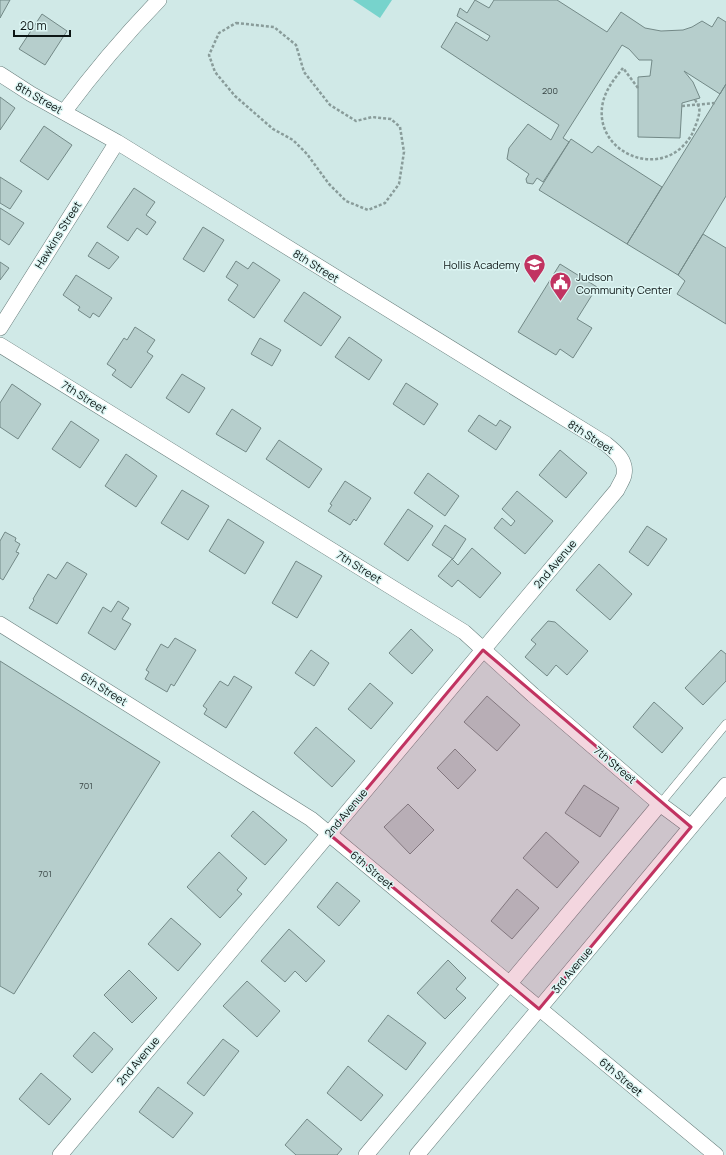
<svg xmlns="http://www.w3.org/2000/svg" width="726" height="1155" viewBox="0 0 726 1155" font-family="Manrope,sans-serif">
	<rect width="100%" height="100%" fill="#d0e9e7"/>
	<path fill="#77d3cc" d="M353 0H392L380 18Z"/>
	<path fill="#b6cecc" stroke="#738987" d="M0 0H10L0 18Z
		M475 0 489 8 494 0H557L607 32 621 12 645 28 661 31 683 30 692 27 702 21 712 27 718 17 726 22V84L720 94 684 71 693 82 700 98 682 103 680 138 638 137V77L650 76 652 60H639L629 49 622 45 563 138 569 142 543 182 537 178 533 184 527 183 526 179 529 174 507 159 509 148 528 124 551 140 559 125 441 47 456 22 487 41 490 36 457 16 460 8 467 13Z
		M42 14 67 31 45 65 19 49Z
		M726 84V196L678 275 627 244Z
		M0 97 15 108 0 130Z
		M44 126 72 145 48 180 20 161Z
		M571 139 592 153 598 146 662 187 627 244 539 190Z
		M0 177 22 191 10 209 0 203Z
		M134 188 155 202 146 215 156 222 147 235 137 228 128 241 107 227Z
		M0 208 24 223 9 245 0 239Z
		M203 227 224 240 204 272 183 259Z
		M703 234 726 248V324L677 294 685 281 678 275Z
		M97 242 119 257 109 269 88 256Z
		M236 261 248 269 253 262 280 280 254 318 228 300 238 285 226 277Z
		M0 262 9 268 0 280Z
		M560 264 597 287 577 319 592 328 573 358 560 349 556 355 518 332Z
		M76 275 112 298 99 317 93 313 90 318 78 310 80 307 63 295Z
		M304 292 341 317 321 346 284 321Z
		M135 327 155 340 147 352 153 356 131 388 112 375 116 370 107 364 124 338 127 340Z
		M349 337 382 360 369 380 335 357Z
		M260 338 281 350 272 366 251 354Z
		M182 374 205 388 189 413 166 398Z
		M406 383 438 404 424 425 393 404Z
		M12 384 41 404 18 439 0 427V403Z
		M232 409 261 428 246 452 216 434Z
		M479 415 496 426 500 420 511 427 496 450 468 431Z
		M71 421 99 440 80 468 52 449Z
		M279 440 322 469 309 488 266 459Z
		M560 450 587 473 566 498 539 475Z
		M126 454 157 476 136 507 105 486Z
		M428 473 459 496 445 516 414 493Z
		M345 481 371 498 356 521 354 519 350 525 328 511 332 505 330 504Z
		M182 490 209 506 188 540 161 523Z
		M517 491 553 521 525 554 494 528 502 518 511 526 515 521 502 509Z
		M408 509 433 526 408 561 384 544Z
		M228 519 264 542 245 574 209 551Z
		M445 525 466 539 453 559 432 545Z
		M647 526 667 539 648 566 629 552Z
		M5 532 16 538 15 541 20 544 16 552 19 553 3 580 0 578V541Z
		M472 548 501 573 480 598 458 580 452 587 438 576 452 559 458 565Z
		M296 561 322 576 297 618 272 603Z
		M67 562 87 574 57 624 29 608 34 600 33 599 48 574 56 579Z
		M599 564 632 594 610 620 576 590Z
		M118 601 129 608 122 619 131 624 115 650 88 633 103 607 111 612Z
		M548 621 555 622 588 651 567 675 556 665 547 676 525 657 536 644 531 640Z
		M411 629 433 650 412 674 389 653Z
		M175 638 196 650 174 686 171 684 167 692 145 679 149 672 146 670 161 644 168 648Z
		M311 650 329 663 314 686 295 673Z
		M721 650 726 654V681L703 705 685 688Z
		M0 661 160 762 14 994 0 986Z
		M234 676 252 687 226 728 204 714 207 709 203 706 220 681 228 686Z
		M370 683 393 703 371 729 348 709Z
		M487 696 520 725 497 751 464 722Z
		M654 702 683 728 662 753 633 727Z
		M316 727 355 761 332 787 294 753Z
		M455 749 476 770 458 789 437 768Z
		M584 785 619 808 600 837 565 813Z
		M408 804 434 830 410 854 384 827Z
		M253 811 287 840 265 865 231 836Z
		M546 832 579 862 557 888 523 858Z
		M219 852 247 878 237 890 242 894 220 918 187 887Z
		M337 882 360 901 339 926 317 907Z
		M517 889 539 908 512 939 491 921Z
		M171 918 201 944 178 971 148 944Z
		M289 929 325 961 306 982 295 971 285 982 261 961Z
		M448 960 466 978 456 989 466 998 445 1019 417 993Z
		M129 970 157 998 132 1023 104 995Z
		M247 981 280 1011 257 1037 223 1006Z
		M388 1015 426 1043 406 1070 368 1041Z
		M94 1032 113 1049 92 1073 73 1056Z
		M223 1039 239 1051 204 1096 187 1083Z
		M348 1066 383 1095 361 1121 327 1093Z
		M41 1073 71 1099 49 1125 19 1099Z
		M158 1087 193 1113 173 1138 139 1112Z
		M307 1119 342 1149 337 1155H296L285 1145Z"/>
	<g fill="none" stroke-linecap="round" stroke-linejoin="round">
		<defs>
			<path id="lane" d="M660 804 726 724"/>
			<path id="street" d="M0 74 31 94 117 142 606 444C616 452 627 461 624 475 623 480 619 485 617 490L60 1155
				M64 112C93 73 125 35 159 0
				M0 328 117 142
				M0 345 464 632 533 695 660 804 691 827
				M0 624 311 819 716 1155
				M366 1155 660 804
				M417 1155 726 785"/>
		</defs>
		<use href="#lane" stroke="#697f7d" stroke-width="9"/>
		<use href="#street" stroke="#697f7d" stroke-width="16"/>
		<path stroke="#899c9a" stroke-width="2.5" stroke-dasharray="3 2" stroke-linecap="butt" d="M236 23 274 27 296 45 304 72 330 105 356 121 372 117 391 119 400 127 404 152 399 184 385 203 368 210 346 201 329 184 307 154 293 140 273 129 235 96 215 72 209 55 219 33Z
			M638 88 623 68C615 78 606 89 603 102 591 153 664 184 692 134 695 127 701 114 699 107 698 105 696 102 695 99
			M682 106 715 103"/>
		<use href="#lane" stroke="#fff" stroke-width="8"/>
		<use href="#street" stroke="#fff" stroke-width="15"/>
	</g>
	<path fill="#c13361" fill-opacity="0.2" stroke="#c13361" stroke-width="3" stroke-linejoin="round" d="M483 650 691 827 539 1009 329 834Z"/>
	<defs>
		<symbol id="school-pin" viewBox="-11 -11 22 30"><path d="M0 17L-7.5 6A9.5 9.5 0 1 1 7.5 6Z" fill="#c13361" stroke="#ddf6f4"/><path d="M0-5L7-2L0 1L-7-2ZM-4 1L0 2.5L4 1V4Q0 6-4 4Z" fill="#fff"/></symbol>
		<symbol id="civic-pin" viewBox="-11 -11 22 30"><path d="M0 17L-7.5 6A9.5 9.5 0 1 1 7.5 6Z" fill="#c13361" stroke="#ddf6f4"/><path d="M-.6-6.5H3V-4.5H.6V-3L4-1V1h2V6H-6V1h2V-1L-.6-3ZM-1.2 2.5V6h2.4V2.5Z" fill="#fff"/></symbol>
	</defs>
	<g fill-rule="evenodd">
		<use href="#school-pin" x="522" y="252" width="25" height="34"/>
		<use href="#civic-pin" x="548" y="270" width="25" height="34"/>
	</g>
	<g text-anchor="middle" stroke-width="3" stroke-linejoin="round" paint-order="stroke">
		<g font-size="9" fill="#374443">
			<text x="550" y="94">200</text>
			<text x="86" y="789">701</text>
			<text x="45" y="877">701</text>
		</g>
		<g font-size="11" fill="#0d1615" stroke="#ddf6f4">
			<text transform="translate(39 98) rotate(30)" y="4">8th Street</text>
			<text transform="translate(58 235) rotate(-58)" y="4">Hawkins Street</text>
			<text transform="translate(316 266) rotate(32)" y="4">8th Street</text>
			<text transform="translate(84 397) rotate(32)" y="4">7th Street</text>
			<text transform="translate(591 437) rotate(33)" y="4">8th Street</text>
			<text transform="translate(555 564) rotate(-50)" y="4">2nd Avenue</text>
			<text transform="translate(359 567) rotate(32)" y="4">7th Street</text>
			<text transform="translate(104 689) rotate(32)" y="4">6th Street</text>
			<text transform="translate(615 765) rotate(40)" y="4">7th Street</text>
			<text transform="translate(346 813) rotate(-50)" y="4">2nd Avenue</text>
			<text transform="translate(372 870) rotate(40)" y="4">6th Street</text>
			<text transform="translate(572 970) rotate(-50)" y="4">3rd Avenue</text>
			<text transform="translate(138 1061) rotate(-50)" y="4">2nd Avenue</text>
			<text transform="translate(621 1077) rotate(40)" y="4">6th Street</text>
		</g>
		<g font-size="11" fill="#0d1615" stroke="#ddf6f4" text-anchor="end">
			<text x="520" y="269">Hollis Academy</text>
			<text x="576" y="281" text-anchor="start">Judson<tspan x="576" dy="13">Community Center</tspan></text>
		</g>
	</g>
	<path d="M14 30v6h56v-6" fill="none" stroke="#0d1615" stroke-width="2"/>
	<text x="20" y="30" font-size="12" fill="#0d1615" stroke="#ddf6f4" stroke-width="3" paint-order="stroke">20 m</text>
</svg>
